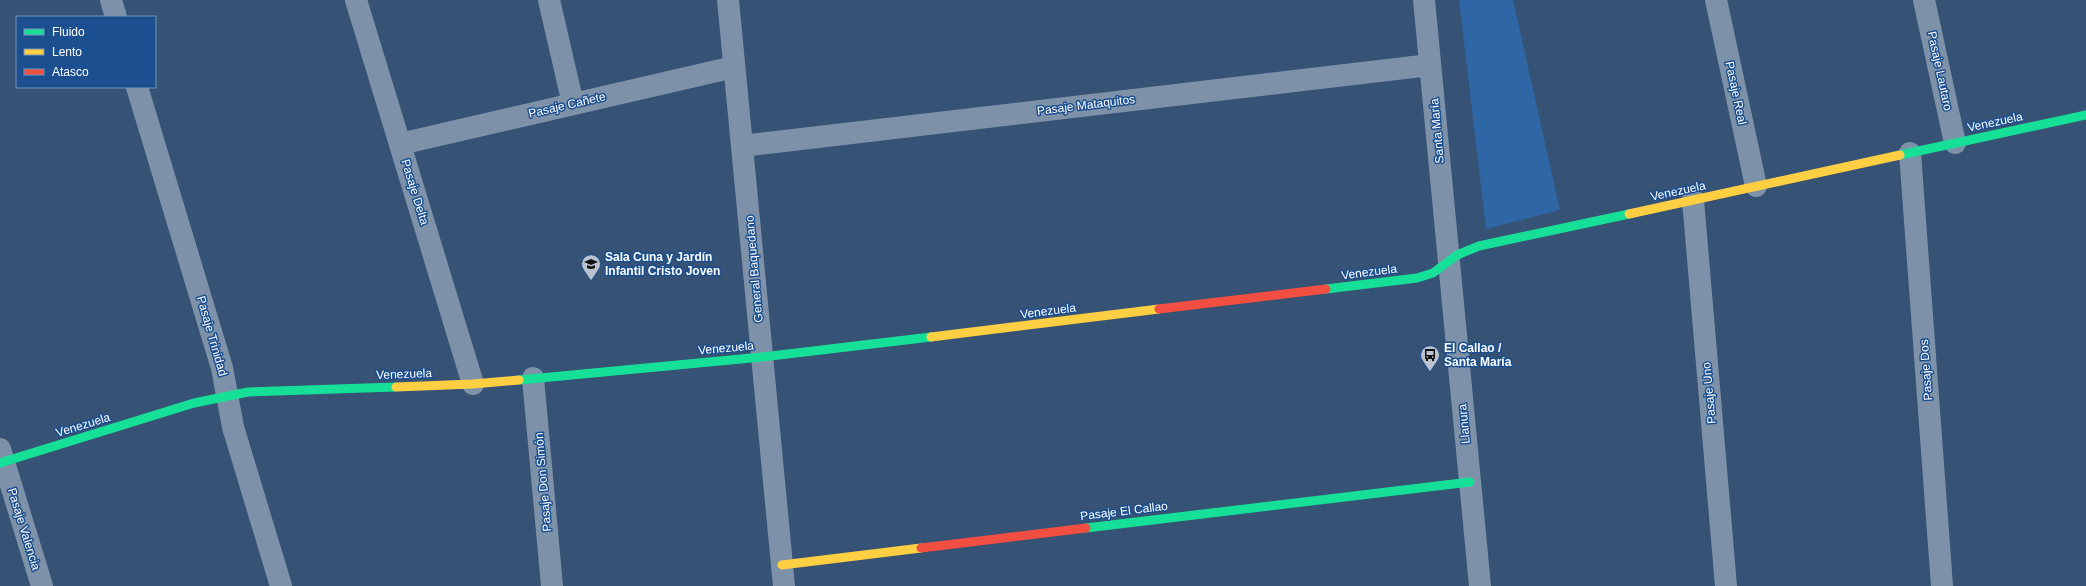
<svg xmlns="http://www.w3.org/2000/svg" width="2086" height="586" viewBox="0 0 2086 586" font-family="Arial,sans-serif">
	<rect width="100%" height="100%" fill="#365274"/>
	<path fill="#2f66a5" d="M1459 0H1513L1560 210 1486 229Z"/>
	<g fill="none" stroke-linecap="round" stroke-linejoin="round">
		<path stroke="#7d92a8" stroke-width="22" d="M111 0 116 17
			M356 0 473 384
			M549 0 573 104
			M728 0 784 586
			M1424 0 1480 586
			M1716 0 1756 186
			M1924 0 1955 143
			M137 87 222 368 233 427 281 586
			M400 144 734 67
			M742 146 1430 65
			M1910 153 1942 586
			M1693 200 1726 586
			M533 378 552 586
			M0 449 42 586"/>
		<path stroke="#16e098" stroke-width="9" d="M1900 155 2086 115
			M1326 289 1417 278 1433 273 1457 255 1479 246 1629 214
			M519 380 762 357 931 337
			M0 463 194 403 248 392 396 387
			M1086 528 1470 482"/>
		<path stroke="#ffcf43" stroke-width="9" d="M1629 214 1900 155
			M931 337 1159 309
			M396 387 473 384 519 380
			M782 565 921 548"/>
		<path stroke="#f24e42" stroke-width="9" d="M1159 309 1326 289
			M921 548 1086 528"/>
	</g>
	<defs>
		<symbol id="school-pin" viewBox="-11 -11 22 30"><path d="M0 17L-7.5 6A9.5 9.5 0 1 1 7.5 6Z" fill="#b9c2ce" stroke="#1b4f8f"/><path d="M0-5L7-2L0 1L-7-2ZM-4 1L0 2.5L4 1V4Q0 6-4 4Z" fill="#111"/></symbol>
		<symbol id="bus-pin" viewBox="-11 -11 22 30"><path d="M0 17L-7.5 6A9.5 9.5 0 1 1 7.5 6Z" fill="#b9c2ce" stroke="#1b4f8f"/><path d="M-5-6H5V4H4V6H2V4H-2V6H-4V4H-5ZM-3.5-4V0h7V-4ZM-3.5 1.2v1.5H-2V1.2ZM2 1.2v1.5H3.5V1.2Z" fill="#111"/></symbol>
	</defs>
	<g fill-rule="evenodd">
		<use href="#school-pin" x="580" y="253" width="22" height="30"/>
		<use href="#bus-pin" x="1419" y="344" width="22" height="30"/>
	</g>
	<g text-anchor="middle" stroke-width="3" stroke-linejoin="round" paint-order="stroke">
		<g font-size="12" fill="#fff" stroke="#1b4f8f">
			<text transform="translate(1940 71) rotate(78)" y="4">Pasaje Lautaro</text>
			<text transform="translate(1736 93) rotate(78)" y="4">Pasaje Real</text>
			<text transform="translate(567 105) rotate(-13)" y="4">Pasaje Cañete</text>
			<text transform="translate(1086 105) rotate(-7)" y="4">Pasaje Mataquitos</text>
			<text transform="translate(1995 122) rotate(-12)" y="4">Venezuela</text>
			<text transform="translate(1437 131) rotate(-95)" y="4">Santa María</text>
			<text transform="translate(1678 191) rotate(-12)" y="4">Venezuela</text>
			<text transform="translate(415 192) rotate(73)" y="4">Pasaje Delta</text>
			<text transform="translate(754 269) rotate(-95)" y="4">General Baquedano</text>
			<text transform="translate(1369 272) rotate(-7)" y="4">Venezuela</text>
			<text transform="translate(1048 311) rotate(-7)" y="4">Venezuela</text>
			<text transform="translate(212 336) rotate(74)" y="4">Pasaje Trinidad</text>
			<text transform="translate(726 348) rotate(-5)" y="4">Venezuela</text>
			<text transform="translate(1926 370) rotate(-94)" y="4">Pasaje Dos</text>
			<text transform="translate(404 374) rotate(-2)" y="4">Venezuela</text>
			<text transform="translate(1709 393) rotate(-95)" y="4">Pasaje Uno</text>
			<text transform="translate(1464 424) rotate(-95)" y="4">Llanura</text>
			<text transform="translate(83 425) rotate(-17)" y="4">Venezuela</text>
			<text transform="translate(543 482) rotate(-95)" y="4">Pasaje Don Simón</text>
			<text transform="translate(1124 511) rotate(-7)" y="4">Pasaje El Callao</text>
			<text transform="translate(24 529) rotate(73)" y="4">Pasaje Valencia</text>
		</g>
		<g font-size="12" font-weight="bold" fill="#fff" stroke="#1b4f8f" text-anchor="start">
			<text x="605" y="261">Sala Cuna y Jardín<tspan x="605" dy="14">Infantil Cristo Joven</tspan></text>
			<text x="1444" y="352">El Callao /<tspan x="1444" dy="14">Santa María</tspan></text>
		</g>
	</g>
	<rect x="16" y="16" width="140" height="72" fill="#1b4f8f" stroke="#7695bc"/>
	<rect x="24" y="29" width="20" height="6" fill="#16e098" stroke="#7695bc"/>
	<text x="52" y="36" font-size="12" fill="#ffffff">Fluido</text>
	<rect x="24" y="49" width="20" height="6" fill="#ffcf43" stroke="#7695bc"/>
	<text x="52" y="56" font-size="12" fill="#ffffff">Lento</text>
	<rect x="24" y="69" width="20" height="6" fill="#f24e42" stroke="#7695bc"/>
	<text x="52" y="76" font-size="12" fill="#ffffff">Atasco</text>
</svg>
